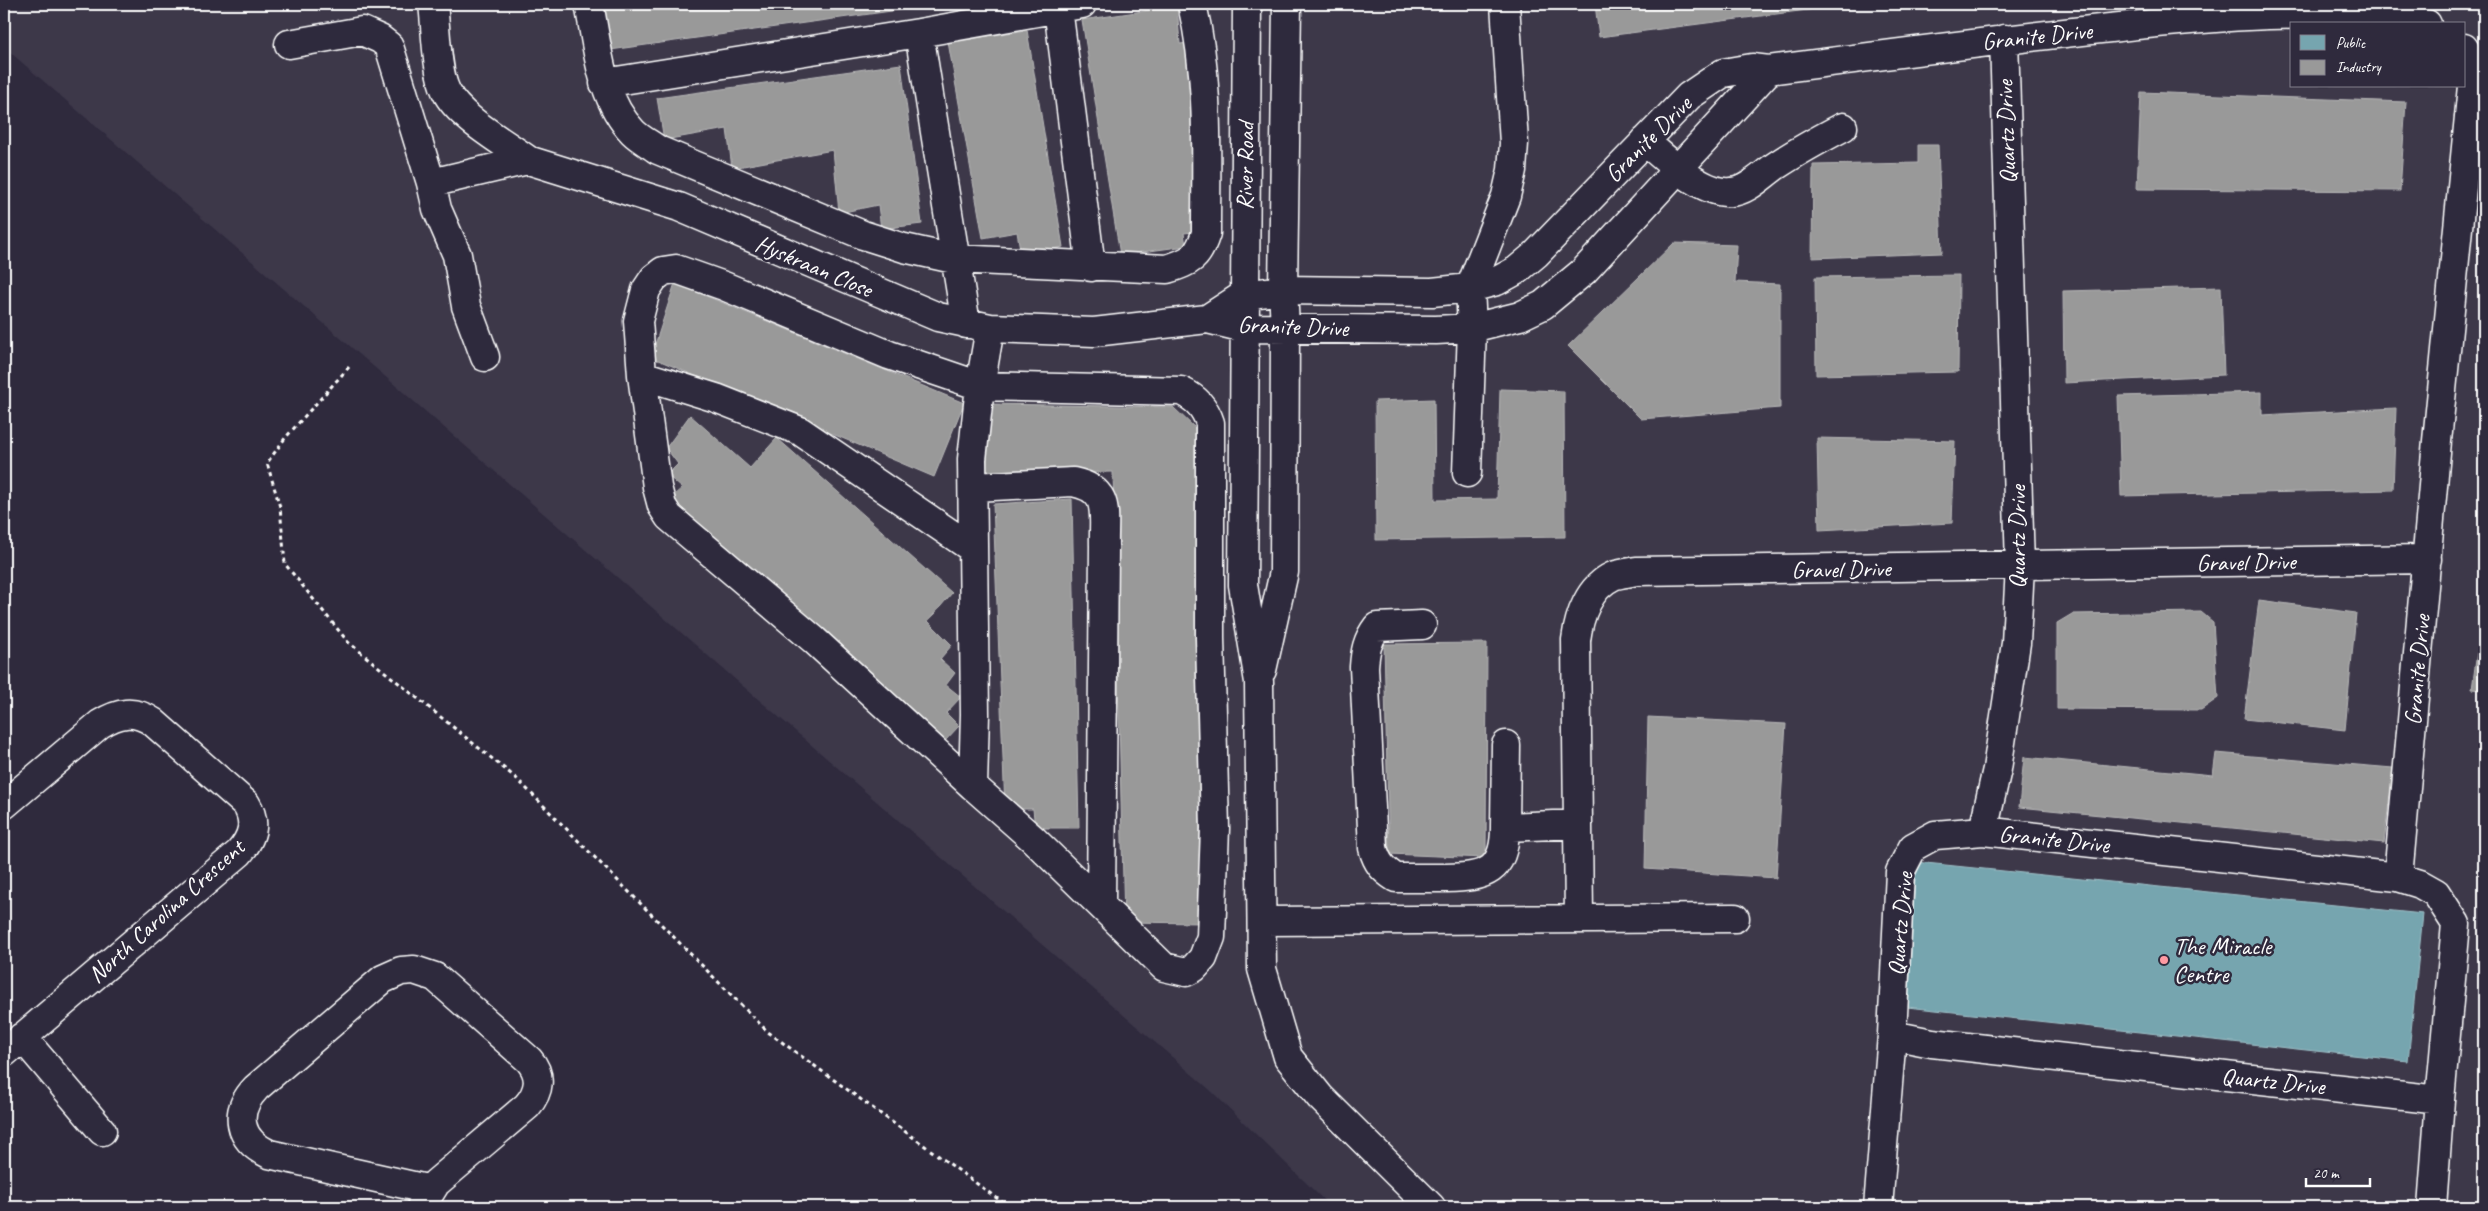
<svg xmlns="http://www.w3.org/2000/svg" width="2488" height="1211" viewBox="0 0 2488 1211" font-family="Caveat,sans-serif">
	<rect width="100%" height="100%" fill="#2f2a3d"/>
	<filter id="ink" filterUnits="userSpaceOnUse"><feTurbulence type="fractalNoise" baseFrequency=".02" numOctaves="2"/><feDisplacementMap in="SourceGraphic" scale="10" xChannelSelector="R" yChannelSelector="G"/><feConvolveMatrix kernelMatrix="1 2 1 2 8 2 1 2 1" color-interpolation-filters="sRGB"/></filter>
	<g filter="url(#ink)">
		<path fill="#3c3749" fill-rule="evenodd" d="M4 4H2484V1207H1331L1209 1089 4 47ZM2292 24H2464V86H2292Z"/>
		<path fill="#76a5af" stroke="#9fc0c7" d="M1916 862 2423 914 2408 1061 1907 1007Z"/>
		<path fill="#999" stroke="#b8b8b8" d="M596 4H942L603 51Z
			M1595 4H1846V5L1599 37Z
			M1177 6 1180 44 1189 43 1194 232 1184 233 1186 246 1120 255 1082 20Z
			M1027 30 1063 247 1021 255 1017 232 983 238 948 42Z
			M901 64 922 224 881 229 878 205 839 213 833 150 732 168 727 129 664 140 657 98Z
			M2141 92 2406 102 2400 191 2137 189Z
			M1918 145H1938L1942 253 1812 258 1813 165 1918 163Z
			M1674 243 1737 245 1735 282 1780 284V408L1641 419 1568 346Z
			M1959 275 1958 372 1816 375 1815 277Z
			M675 283 964 403 934 477 651 357Z
			M2221 287 2224 375 2064 383 2063 291Z
			M1500 389 1564 391 1565 537 1376 540 1375 401 1434 399 1435 500 1497 499Z
			M2262 392V415L2396 408 2393 490 2121 496 2118 396Z
			M987 404 1173 407 1195 428 1201 923 1124 922 1113 472 984 474Z
			M690 415 750 468 777 438 952 593 928 621 952 645 940 659 955 673 946 685 961 697 946 713 959 726 945 741 666 502 682 488 667 475 678 464 666 448Z
			M1817 438 1955 441 1952 523 1819 530Z
			M1072 499 1079 828H1035L1033 809H1005L993 504Z
			M2259 600 2356 613 2345 730 2244 719Z
			M2484 601V690L2472 689Z
			M2201 612 2213 622 2218 698 2201 710 2057 709V623L2072 614Z
			M1487 643 1486 858 1389 854 1384 644Z
			M1648 717 1786 724 1776 878 1645 869Z
			M2216 753 2393 768 2384 843 2019 807 2024 757 2213 775Z"/>
		<g fill="none" stroke-linecap="round" stroke-linejoin="round">
			<defs>
				<path id="minor" d="M433 4C436 27 436 71 446 91 458 117 505 143 528 160
					M589 4C598 48 600 98 633 132 640 139 650 144 658 150L863 235 904 248 954 259 1167 269C1192 261 1198 258 1206 233 1206 155 1210 80 1192 4
					M1247 4 1243 585 1259 682 1262 969 1288 1057 1320 1097 1431 1207
					M1058 8 1091 267
					M919 33 966 324
					M2004 39 2020 566 2016 643 1997 769 1983 831 1935 835 1913 847 1900 872 1892 1035 1932 1043 2440 1100 2456 924 2436 893 2420 884 2398 877
					M289 44 362 31 380 39 389 46 431 183 437 209 457 255 466 306 485 357
					M604 83 919 33 1082 4
					M1645 141C1664 158 1703 195 1731 192 1748 191 1763 174 1777 165 1798 151 1820 139 1843 127
					M431 183 528 160 679 207 938 317 990 328 1094 332 1207 319 1244 328 1436 330 1472 328 1520 316 1543 305 1584 271 1769 70
					M1207 319 1244 295 1283 290 1432 292 1470 288 1497 281 1517 270 1536 254 1689 96 1723 73 1752 68 1769 70C1883 55 1996 40 2110 28 2211 17 2326 6 2427 24
					M642 375 716 398 800 431 973 549
					M1467 473 1472 328 1470 288 1506 196 1512 170 1514 143 1505 4
					M973 487 1073 482C1112 490 1103 513 1104 546L1101 905
					M1422 625 1377 627C1367 640 1365 652 1364 667L1373 848C1377 863 1383 870 1396 878 1413 878 1429 878 1446 878 1486 877 1505 872 1505 827L1578 824
					M1262 670 1284 572 1285 327 1283 290 1287 4
					M973 786 814 640 669 517 662 506 657 487 642 375 638 321 646 290 654 278 663 271 676 269 724 286 889 355 980 386 1181 391C1196 398 1205 407 1210 423V638L1215 828 1211 937 1203 958 1194 968 1186 972 1164 967 1033 839 973 786 975 714 972 459 980 386 990 328
					M4 805 100 724C118 713 133 709 153 722L246 804C257 822 253 837 239 853L4 1053
					M1505 827 1506 745
					M1983 831 2398 877 2437 441 2472 86V60L2464 48
					M1579 919 1576 640C1579 616 1589 587 1613 576 1620 573 1629 573 1636 571L2427 559
					M1262 921 1735 918
					M22 1037 102 1131
					M421 1207 436 1183 527 1106C540 1091 542 1075 529 1060L435 977 414 970 401 971 383 979 256 1088C233 1112 238 1140 269 1154L431 1190
					M1878 1207 1892 1035
					M2432 1207 2440 1100"/>
			</defs>
			<use href="#minor" stroke="#fff" stroke-width="31"/>
			<path stroke="#fff" stroke-width="3" stroke-dasharray="4 4" stroke-linecap="butt" d="M349 367 286 437 267 463 280 507 285 564 348 642 516 778 768 1032 1009 1207"/>
			<use href="#minor" stroke="#2f2a3d" stroke-width="28"/>
		</g>
	</g>
	<circle fill="#ff9aa2" stroke="#2f2a3d" stroke-width="2" cx="2164" cy="960" r="5"/>
	<g text-anchor="middle" stroke-width="5" stroke-linejoin="round" paint-order="stroke">
		<g font-size="24" fill="#fff" stroke="#2f2a3d">
			<text transform="translate(2037 36) rotate(-6)" y="8">Granite Drive</text>
			<text transform="translate(2006 132) rotate(-92)" y="8">Quartz Drive</text>
			<text transform="translate(1648 139) rotate(-45)" y="8">Granite Drive</text>
			<text transform="translate(1245 166) rotate(-89)" y="8">River Road</text>
			<text transform="translate(814 266) rotate(23)" y="8">Hyskraan Close</text>
			<text transform="translate(1293 326) rotate(2)" y="8">Granite Drive</text>
			<text transform="translate(2017 537) rotate(-90)" y="8">Quartz Drive</text>
			<text transform="translate(2246 562) rotate(-1)" y="8">Gravel Drive</text>
			<text transform="translate(1841 569) rotate(-1)" y="8">Gravel Drive</text>
			<text transform="translate(2417 670) rotate(-85)" y="8">Granite Drive</text>
			<text transform="translate(2054 839) rotate(6)" y="8">Granite Drive</text>
			<text transform="translate(166 911) rotate(-42)" y="8">North Carolina Crescent</text>
			<text transform="translate(1900 924) rotate(-85)" y="8">Quartz Drive</text>
			<text transform="translate(2273 1081) rotate(6)" y="8">Quartz Drive</text>
		</g>
		<g font-size="24" fill="#fff" stroke="#2f2a3d" text-anchor="start">
			<text x="2174" y="954">The Miracle<tspan x="2174" dy="28">Centre</tspan></text>
		</g>
	</g>
	<rect width="2488" height="1211" fill="none" stroke="#2f2a3d" stroke-width="20"/>
	<rect x="10" y="10" width="2468" height="1191" fill="none" stroke="#fff" stroke-width="2" filter="url(#ink)"/>
	<rect x="2290" y="22" width="175" height="65" fill="#2f2a3d" stroke="#827f8b"/>
	<rect x="2300" y="35" width="25" height="15" fill="#76a5af" stroke="#827f8b"/>
	<text x="2336" y="48" font-size="15" fill="#ffffff">Public</text>
	<rect x="2300" y="60" width="25" height="15" fill="#999999" stroke="#827f8b"/>
	<text x="2336" y="72" font-size="15" fill="#ffffff">Industry</text>
	<path d="M2306 1178v8h64v-8" fill="none" stroke="#ffffff" stroke-width="2.5"/>
	<text x="2313" y="1178" font-size="15" fill="#ffffff" stroke="#2f2a3d" stroke-width="4" paint-order="stroke">20 m</text>
</svg>
